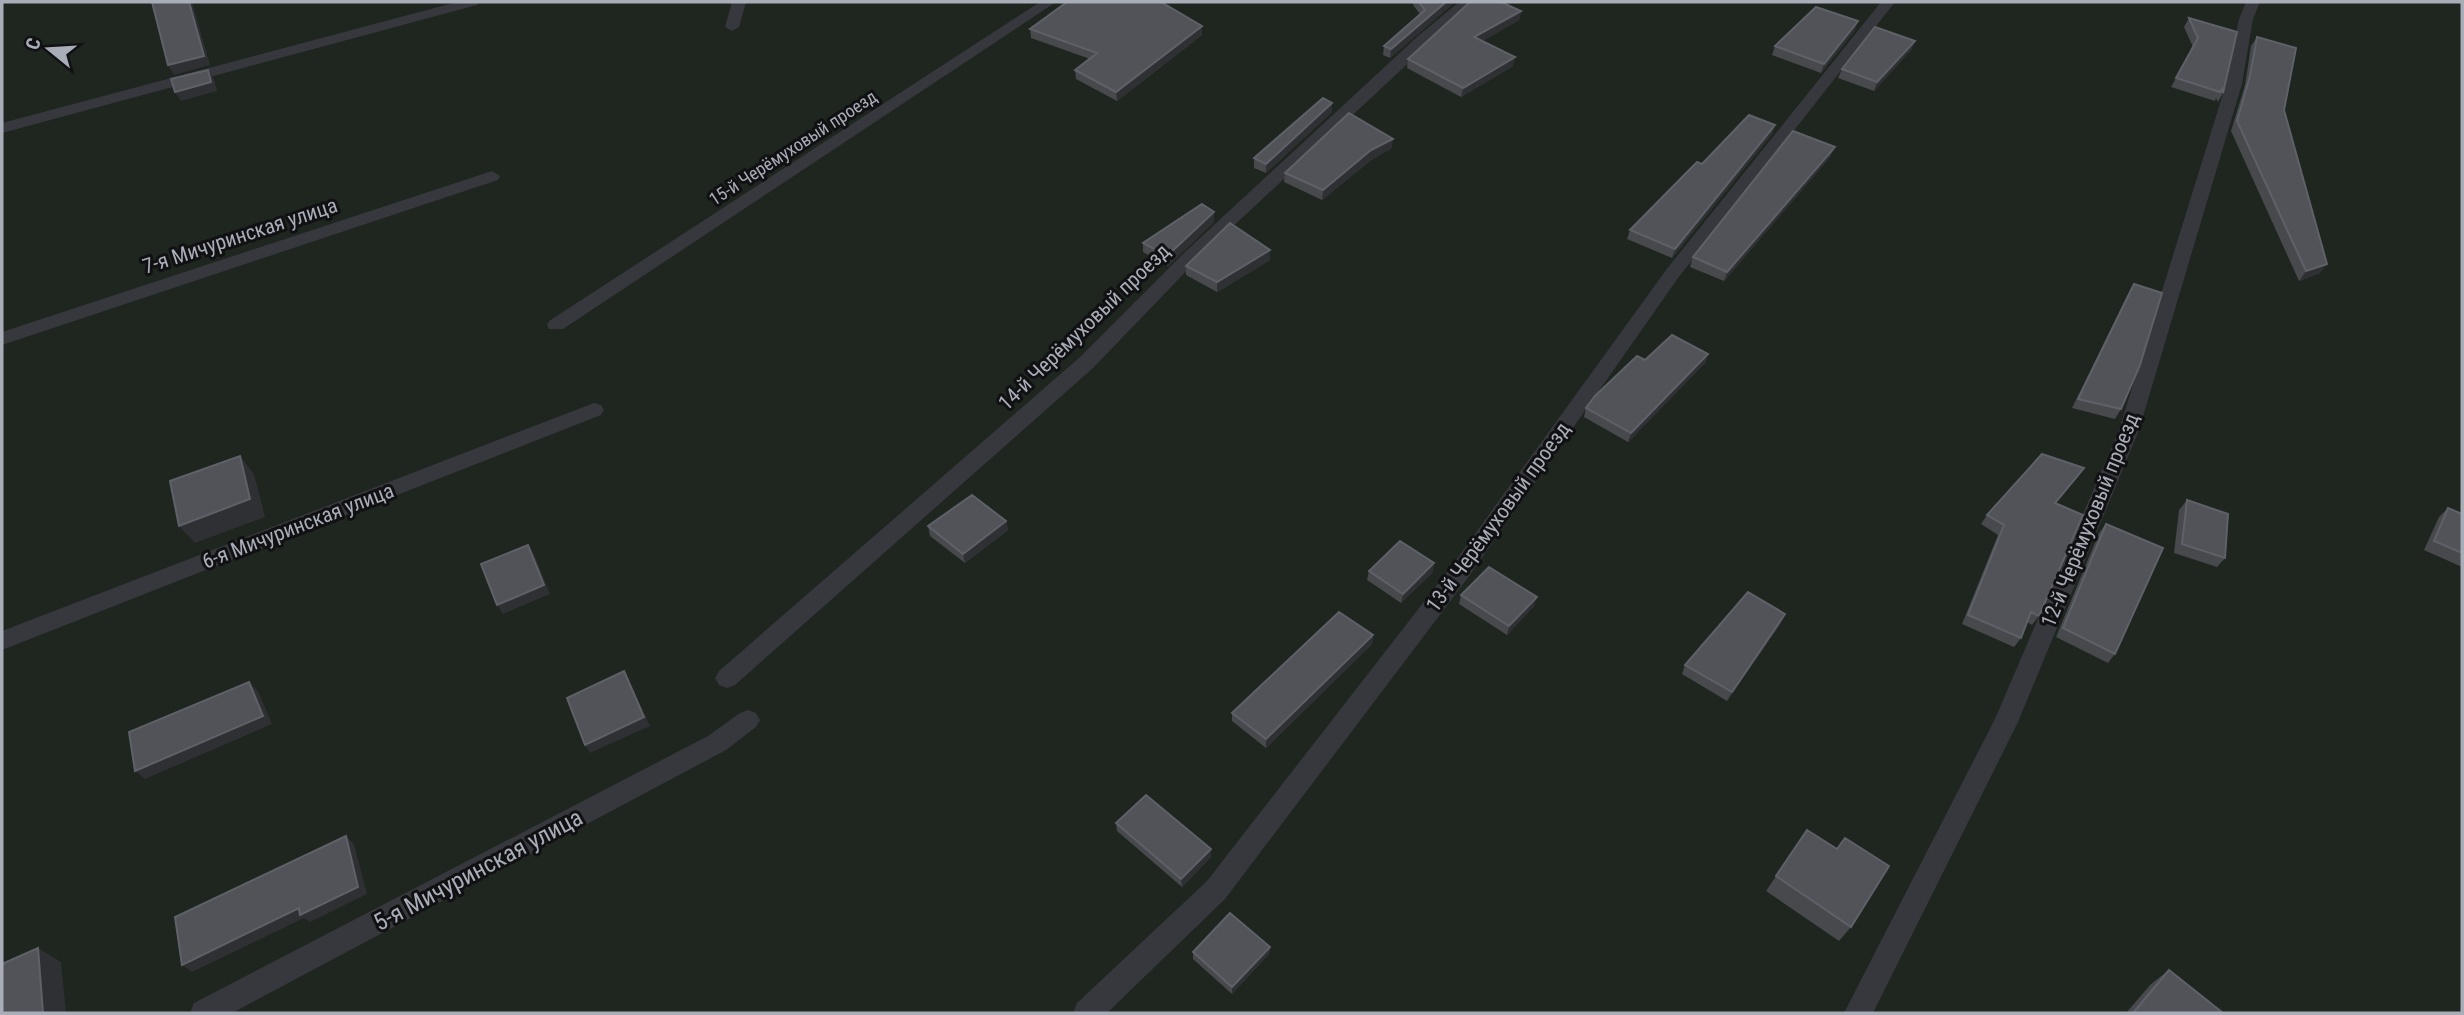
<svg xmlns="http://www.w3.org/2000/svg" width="2464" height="1015" viewBox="0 0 2464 1015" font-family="'Roboto Condensed',sans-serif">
	<rect width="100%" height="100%" fill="#161618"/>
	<path fill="#1e261f" d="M2 2H2462V1013H2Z"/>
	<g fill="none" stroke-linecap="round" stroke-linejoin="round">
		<path fill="#37383d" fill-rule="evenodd" d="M457 2H479L477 5 2 133V123Z
			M732 2H746L739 27 732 31 725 27Z
			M1040 2H1056L563 329H549L547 325 549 321Z
			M1459 2H1474L1198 259 1093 368 735 685 727 688 719 685 715 678 719 671 1079 358 1186 251 1418 36Z
			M1881 2H1895L1678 278 1467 579 1225 899 1107 1013H1073L1077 1003 1207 881 1451 567 1666 270Z
			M2246 2H2260L2253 19 2242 84 2139 430 2018 722 1873 1013H1844L1995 719 2119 430 2226 84 2239 19Z
			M492 171 500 176 498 180 2 345V332Z
			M594 403 601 405 604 410 601 415 2 650V631Z
			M748 710 756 713 760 720 756 727 726 750 232 1013H190L194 1003 708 736 740 713Z"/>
	</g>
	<path fill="#47494d" d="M1414 2H1455L1390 58 1383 55 1384 46 1420 14 1413 5Z
		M1521 11 1519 20 1482 41 1513 66 1461 97 1407 68 1408 59Z
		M2189 18 2223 93 2218 102 2216 98 2215 101 2171 87 2193 47 2184 27Z
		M1030 29 1202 35 1117 101 1076 79 1075 70 1090 59 1031 38Z
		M1855 30 1821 73 1772 55 1775 46Z
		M2257 37 2284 110 2320 273 2299 281 2231 131 2245 85 2251 46Z
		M1915 41 1911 50 1874 91 1838 78 1842 69Z
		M1332 103V112L1266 173 1254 168V158Z
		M1775 125 1772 134 1672 258 1627 239 1630 230 1702 164Z
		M1392 148 1371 160 1322 200 1284 182 1285 173Z
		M1831 156 1724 281 1690 267 1693 257Z
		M1214 222 1168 266 1143 252V243Z
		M1270 260 1217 292 1186 275V266Z
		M2134 284 2121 409 2115 419 2072 408 2128 294Z
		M1708 354 1705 363 1628 442 1584 417 1586 408Z
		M2084 468 2056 503 2039 616 2032 625 2027 622 2021 638 2014 647 1962 624 1998 535 1981 524 1987 515Z
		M2187 500 2225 558 2217 567 2174 553 2179 510Z
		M2448 508 2462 514V567L2424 550 2439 517Z
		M1006 521 1008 530 965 563 930 536 928 526Z
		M2106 524 2115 654 2108 663 2056 637 2099 533Z
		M1369 571 1433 572 1401 603 1367 580Z
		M1461 595 1534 606 1507 635 1459 604Z
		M1785 614 1781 623 1727 701 1682 674 1685 665Z
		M1373 635 1372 644 1266 748 1232 721V713Z
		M1116 823 1211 857 1182 887 1117 831Z
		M1807 830 1851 927 1839 941 1766 891Z
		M1270 947 1269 954 1232 994 1193 959V952Z
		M2169 970 2223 1013H2126L2151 984Z"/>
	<path fill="#2f3033" d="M189 2H192L210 65 174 75 168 65Z
		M1446 2H1455L1390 58 1391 49Z
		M1521 11 1519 20 1473 46 1474 37Z
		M1858 21 1855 30 1821 73 1824 64Z
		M1202 26V35L1117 101 1116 92Z
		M1915 41 1911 50 1874 91 1877 82Z
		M1515 57 1513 66 1461 97 1463 88Z
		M208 70 214 79 217 91 181 101 175 92Z
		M1332 103V112L1266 173V164Z
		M1775 125 1772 134 1672 258 1675 249Z
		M1393 139 1392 148 1371 160 1322 200 1323 190 1371 150Z
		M1835 147 1831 156 1724 281 1727 272Z
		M1214 212V222L1168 266 1167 256Z
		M1270 250V260L1217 292V282Z
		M2327 264 2320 273 2299 281 2306 271Z
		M1708 354 1705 363 1628 442 1631 433Z
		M240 456 254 474 265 517 195 543 179 526Z
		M2084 468 2078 477 2048 512 2055 503Z
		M1006 521 1008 530 965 563 963 554Z
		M528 545 534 554 550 594 503 614 497 605Z
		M1434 563 1433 572 1401 603 1403 594Z
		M1537 597 1534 606 1507 635 1509 626Z
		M1785 614 1781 623 1727 701 1732 692Z
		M1373 635 1372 644 1266 748V739Z
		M624 671 629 680 650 726 590 753 585 745Z
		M249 682 258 691 272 724 145 779 135 771Z
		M346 836 354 844 367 894 310 922 304 918 192 972 182 965Z
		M1211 849V857L1182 887 1181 879Z
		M1270 947 1269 954 1232 994V987Z
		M38 948 61 962 66 1013H43Z"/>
	<path fill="#525359" stroke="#5f6168" stroke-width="2" d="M152 2H189L204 56 168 65Z
		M1067 2H1161L1202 26 1116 92 1075 70 1097 53 1030 29Z
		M1419 2H1446L1391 49 1384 46 1425 10Z
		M1470 2H1501L1521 11 1474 37 1515 57 1463 88 1408 59Z
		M1816 7 1858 21 1824 64 1775 46Z
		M2189 18 2237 32 2223 93 2222 89 2220 92 2176 78 2198 38Z
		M1875 27 1915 41 1877 82 1842 69Z
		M2257 37 2296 48 2284 110 2327 264 2306 271 2237 121 2250 76Z
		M208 70 211 82 175 92 171 79Z
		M1323 98 1332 103 1266 164 1254 158Z
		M1349 113 1393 139 1371 150 1323 190 1285 173Z
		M1749 115 1775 125 1675 249 1630 230 1697 162 1702 164Z
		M1793 131 1835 147 1727 272 1693 257Z
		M1202 204 1214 212 1167 256 1143 243Z
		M1230 223 1270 250 1217 282 1186 266Z
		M2134 284 2162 293 2140 365 2121 409 2078 399Z
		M1672 335 1708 354 1631 433 1586 408 1595 396 1637 356 1645 360Z
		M2042 454 2084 468 2055 503 2083 515 2039 616 2031 612 2021 638 1968 615 2004 525 1987 515Z
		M240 456 250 499 179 526 170 481Z
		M972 495 1006 521 963 554 928 526Z
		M2187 500 2228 514 2225 558 2182 544Z
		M2448 508 2462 514V553L2434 541Z
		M2106 524 2163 548 2115 654 2063 628Z
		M1400 541 1434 563 1403 594 1369 571Z
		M528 545 544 585 497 605 481 564Z
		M1489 567 1537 597 1509 626 1461 595Z
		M1748 592 1785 614 1732 692 1685 665Z
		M1339 612 1373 635 1266 739 1232 713Z
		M624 671 644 717 585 745 567 698Z
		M249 682 263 716 135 771 129 732Z
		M1146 795 1211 849 1181 879 1116 823Z
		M1807 830 1837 849 1845 838 1889 866 1851 927 1776 876Z
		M346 836 358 887 300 915 299 908 182 965 175 917Z
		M1230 913 1270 947 1232 987 1193 952Z
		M38 948 43 1013H2V964Z
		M2169 970 2223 1013H2133Z"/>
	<g text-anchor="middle" stroke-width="6" stroke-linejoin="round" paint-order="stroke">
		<g font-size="18" fill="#a8adb8" stroke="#111113">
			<text transform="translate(793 148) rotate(-33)" y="6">15-й Черёмуховый проезд</text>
		</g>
		<g font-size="21" fill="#a8adb8" stroke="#111113">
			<text transform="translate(240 236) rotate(-18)" y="7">7-я Мичуринская улица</text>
			<text transform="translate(1084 327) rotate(-44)" y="7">14-й Черёмуховый проезд</text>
			<text transform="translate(1498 517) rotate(-54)" y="7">13-й Черёмуховый проезд</text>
			<text transform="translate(2090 520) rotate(-68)" y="7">12-й Черёмуховый проезд</text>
			<text transform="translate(298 526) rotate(-21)" y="7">6-я Мичуринская улица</text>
		</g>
		<g font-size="24" fill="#a8adb8" stroke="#111113">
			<text transform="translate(478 870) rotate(-28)" y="8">5-я Мичуринская улица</text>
		</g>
	</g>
	<rect width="2464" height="1015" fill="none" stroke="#a8adb8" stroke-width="7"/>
	<g transform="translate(49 49) rotate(288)" stroke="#111113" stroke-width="5" paint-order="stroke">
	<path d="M0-5L12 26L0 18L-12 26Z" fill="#a8adb8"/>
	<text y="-10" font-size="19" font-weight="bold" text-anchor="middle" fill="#a8adb8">С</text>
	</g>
</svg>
